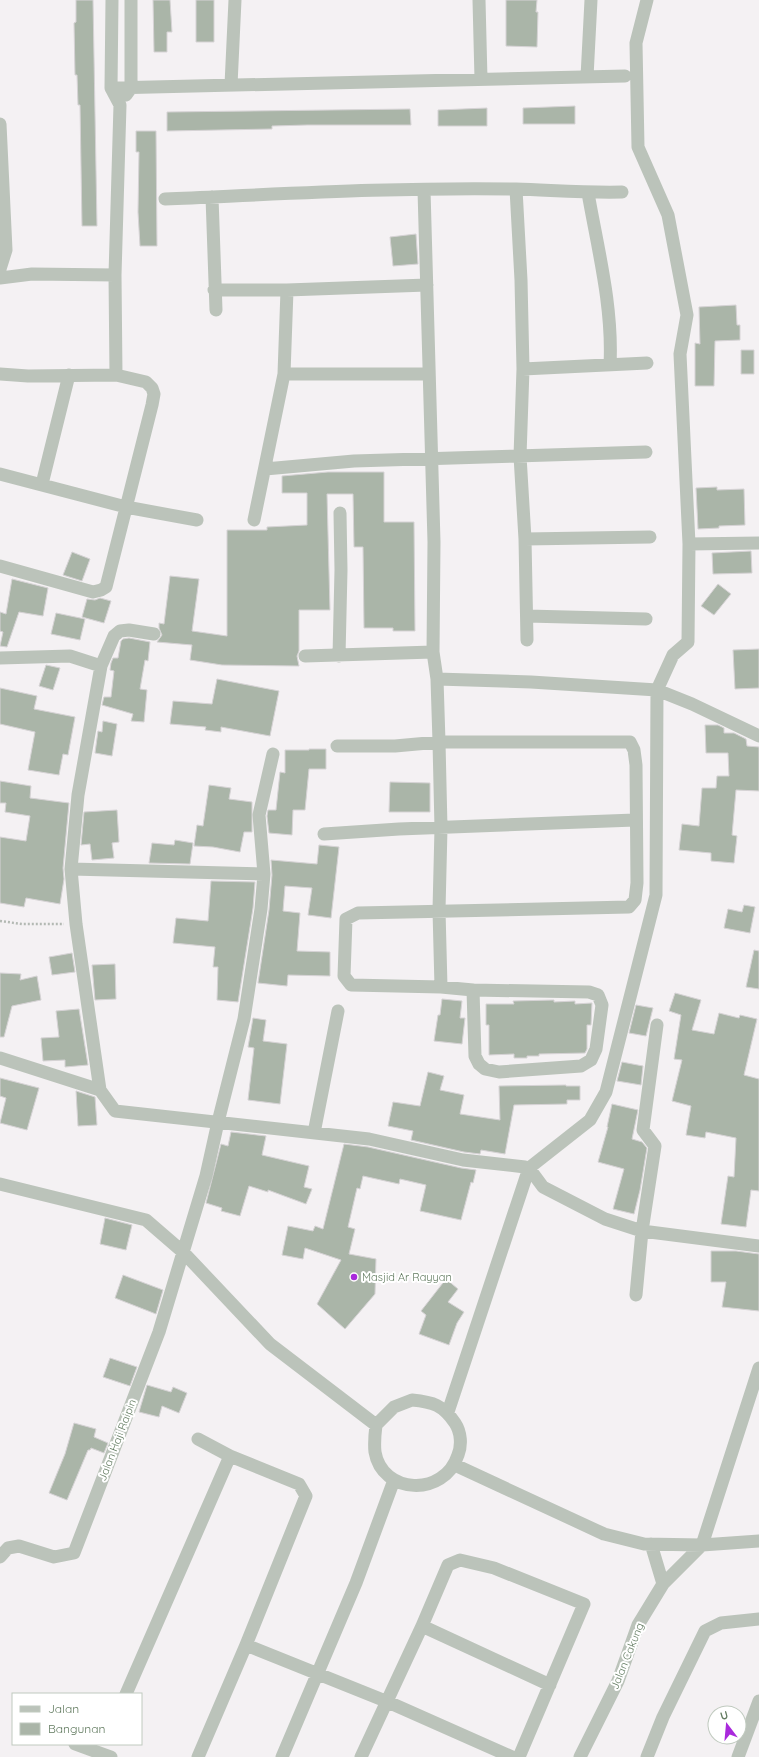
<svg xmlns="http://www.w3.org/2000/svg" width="759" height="1757" viewBox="0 0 759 1757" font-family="Quicksand,sans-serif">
	<rect width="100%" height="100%" fill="#f4f1f3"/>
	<path fill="#aab5a8" stroke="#d6d3d5" d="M76 0H93L97 226H82L80 105H78L77 75H75L74 23 76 22Z
		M153 0H170L172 32H167V52H154Z
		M196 0H214V42H196Z
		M506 0H537L536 12H538L537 47 506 46Z
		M575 106V124H523V108Z
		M487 108V126H438V110Z
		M410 109 411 125H307L272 126V129L167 131V112Z
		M136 131H156L157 246H140L138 212 139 152H136Z
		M416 234 418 264 393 266 390 237Z
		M736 305 737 325H740V340L715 341 714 386H695V343L700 344 699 307Z
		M741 350H754V374H741Z
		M328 472H384V522H414L415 631H393V628H364L363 547H354L353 494H327L330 610H299V651L297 656 299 666 222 665 190 660 192 645 157 642 162 635 159 628V623L164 624 170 576 199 579 192 631 227 636V530H267V527L307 525V493H282V476Z
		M717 487V490L744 489 745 525 719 526V528L698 529 696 488Z
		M751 551 752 573 713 574 712 553Z
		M72 552 90 559 82 581 63 575Z
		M12 579 48 588 43 616 19 612 7 647 0 646 3 632 0 631V612L6 614Z
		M718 584 731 594 714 615 701 606Z
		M100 598 111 601 104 623 82 617 87 599 95 600Z
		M56 613 85 619 80 640 51 634Z
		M129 638 150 642 148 661 145 660 140 689 147 690 144 722 131 721 133 714 102 705 104 697H111L114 671 110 670 111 663 113 658H118L121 641 123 639Z
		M759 649V688L735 689 733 650Z
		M46 665 60 668 53 690 39 686Z
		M217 679 279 691 270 736 221 727V732L205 730 206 727 170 724 173 701 212 704Z
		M0 688 37 696 34 709 75 717 68 755 63 754 59 775 28 770 35 732 0 724Z
		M103 721 117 724 112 756 95 753 98 731 102 732Z
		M705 725H718L724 728V733H734L746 739 747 746 759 747V791L736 790 732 835 737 836 734 863 711 861V853L679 850 682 824 699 826 702 788H716L717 776H729L728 753H706Z
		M309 749H326V769H309L305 810H293L292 835 269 833 267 816 268 810H276L280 772 285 773V750H309Z
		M0 781 31 786 30 798 69 803 63 868 64 879 60 904 26 898 24 907 0 903V837L26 841 30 816 5 812 6 803H0Z
		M390 782 430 783V812H389Z
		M209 785 231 788 229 799 252 802V832H244L240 852 213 847 194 846 197 825 203 826Z
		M117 810 119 842 112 843 114 858 92 860 90 844 81 845 84 812Z
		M175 840 193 843 190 864 149 863 152 843 174 845Z
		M319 845 339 847 331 918 308 915 312 888 285 886 283 911 300 913 297 951 330 952V976L288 975 287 986 258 983 269 910 272 875 271 860 317 864Z
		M211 881 255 882 253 908 238 1002 217 1000 218 967H213L215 947 173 943 176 918 208 921Z
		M744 905 755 907 750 933 724 928 728 909 742 912Z
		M754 950 759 951V989L746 987Z
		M72 953 75 972 52 975 49 957Z
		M115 964 116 999 95 1000 92 965Z
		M0 973 21 974 20 980 37 976 41 1000 12 1006 4 1037H0Z
		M675 993 701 1000 692 1030 714 1034 719 1013 739 1018 740 1015 757 1019 744 1075 759 1079V1191L751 1190 746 1227 721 1224 728 1176 734 1177 736 1138 706 1132 705 1138 686 1135 691 1106 672 1101 682 1060 674 1059 681 1015 669 1011Z
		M442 999 462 1001 460 1018H465L462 1044 434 1041 438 1015H440Z
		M554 1000V1002L575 1001V1004L592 1003 591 1025H587V1049L585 1053 539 1054V1056H527V1058H514V1054L489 1055V1025H486V1004H514L513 1001Z
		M636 1005 653 1008 646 1036 629 1033Z
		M79 1009 88 1065 65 1067V1060L43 1061 41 1038 59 1037 56 1011Z
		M253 1018 266 1020 263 1041 287 1044 280 1104 248 1100 254 1048 248 1047Z
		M622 1062 643 1066 641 1085 617 1081Z
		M428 1072 444 1076 440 1090 464 1095 460 1114 500 1120 499 1086 566 1085V1086H580V1100H567V1104L514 1105 505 1154 481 1150 480 1154 464 1152 411 1140 413 1131 388 1126 393 1102 420 1106Z
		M0 1078 39 1088 27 1130 0 1123 6 1098 0 1096Z
		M76 1091 95 1097 97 1125 78 1126Z
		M612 1104 638 1110 632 1139 642 1142 647 1148 640 1190 634 1214 613 1209 624 1169 598 1162 608 1127H607Z
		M231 1132 266 1136 262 1155 309 1166 304 1187 312 1189 306 1204 268 1190V1192L249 1186 240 1216 221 1211 222 1208 206 1203 221 1144 228 1146Z
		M344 1144 368 1147 461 1168 476 1170 473 1183 471 1182 461 1220 420 1211 426 1185 400 1179 399 1184 363 1176 360 1189 357 1188 348 1227 355 1229 349 1254 376 1259 375 1294 345 1329 317 1304 341 1260 305 1248 303 1259 282 1255 288 1226 313 1231 315 1226 323 1229Z
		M105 1218 132 1225 126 1250 100 1244Z
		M711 1251H736L759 1254V1311L722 1307 726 1282H711Z
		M123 1275 163 1290 156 1314 115 1298Z
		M446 1279 458 1289 448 1302 464 1312 457 1323 449 1345 419 1334 426 1315 421 1311Z
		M110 1358 137 1367 130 1386 103 1377Z
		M147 1385 171 1392 173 1387 187 1393 179 1413 162 1406 159 1417 139 1412Z
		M74 1423 96 1429 94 1437 108 1443 104 1453 91 1448 90 1450H88L67 1500 49 1493 65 1454Z"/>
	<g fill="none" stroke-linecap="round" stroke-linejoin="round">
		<path stroke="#b3b9b3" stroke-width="2.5" stroke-dasharray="2 2" stroke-linecap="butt" d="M0 921 22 924H64"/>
		<path stroke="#bbc3ba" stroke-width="13" d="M112 0 111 88 120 105 115 275 116 375
			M479 0 481 79
			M587 77 591 0
			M231 85 235 0
			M111 88 625 76
			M126 95 131 88V0
			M0 124 6 250 0 269
			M516 189 521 280 523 369 520 456 525 539 527 640
			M424 190 434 542 433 652 437 679 439 742 441 828 439 910 441 987
			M588 193C598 250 613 307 610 365
			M212 197 216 310
			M165 199C282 194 399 187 516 189 551 190 586 193 622 192
			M0 278 32 274 115 275
			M214 290H287L427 285
			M523 369 647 363
			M0 374 28 376 116 375 146 382 152 388 154 394 152 405 106 587 101 590 93 592 0 566
			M284 374H429
			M265 469 354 461 646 452
			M0 474 126 507 197 520
			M42 484 69 375
			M254 520 284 374 287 290
			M525 539 650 537
			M689 544 759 543
			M527 616 646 619
			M154 634 129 630 120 631 114 636 101 666 78 795 71 869 76 924 100 1090 115 1111 369 1139 463 1160 525 1167 529 1168 543 1187 605 1219 642 1231 759 1246
			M305 656 433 652
			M339 656 341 570 340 513
			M0 658 70 656 101 666
			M437 679 531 682 657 690 692 704 759 736
			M337 746H395L439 742H630L634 750 636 765 637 883 635 900 629 907 358 913 346 919 344 976 351 985 441 987 473 990 475 1056 479 1064 485 1069 499 1072 581 1066 591 1060 596 1049 602 1005 598 995 589 992 473 990
			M324 834 399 829 635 820
			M71 869 264 874
			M0 1058 100 1090
			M314 1133 338 1011
			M0 1184 146 1220 183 1252 270 1344 376 1425
			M636 1295 642 1231 655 1146 643 1130 657 1025
			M412 1400C433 1402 443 1405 455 1423 461 1432 462 1445 458 1455 444 1498 382 1494 375 1452 374 1443 375 1433 376 1425L394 1407Z
			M448 1412 529 1168 590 1120 606 1092 656 895 657 690 673 655 688 642 689 544 680 354 687 315 668 215 638 147 636 43 647 0
			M198 1439 230 1456 299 1484 306 1496 246 1645 198 1757
			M455 1465 604 1534 644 1544 702 1545 759 1541
			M651 1544 663 1584
			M0 1557 8 1548 19 1546 54 1557 74 1553 159 1332 206 1176 218 1122 244 1019 261 909 264 874 259 815 273 754
			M422 1626 550 1685
			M246 1645 388 1702 512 1757
			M126 1694 230 1456
			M75 1744 111 1757
			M282 1757 356 1583 394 1480
			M361 1757 422 1626 448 1565 460 1560 494 1568 584 1604 519 1757
			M580 1757 618 1681 638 1625 663 1584 702 1545 759 1368
			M647 1757 663 1717 705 1631 721 1623 759 1619
			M738 1757 759 1701"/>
	</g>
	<circle fill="#a929dc" stroke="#fff" stroke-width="1.5" cx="354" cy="1277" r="4"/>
	<g text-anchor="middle" stroke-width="4" stroke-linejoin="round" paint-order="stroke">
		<g font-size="11" fill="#627b60" stroke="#fff" text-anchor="start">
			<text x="362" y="1281">Masjid Ar Rayyan</text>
		</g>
		<g font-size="11" fill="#627b60" stroke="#fff">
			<text transform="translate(117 1440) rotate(-69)" y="4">Jalan Haji Raipin</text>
			<text transform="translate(627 1656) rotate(-68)" y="4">Jalan Cakung</text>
		</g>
	</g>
	<rect x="12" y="1693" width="130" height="52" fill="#ffffff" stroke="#c0cabf"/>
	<rect x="20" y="1706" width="20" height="6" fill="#bbc3ba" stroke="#c0cabf"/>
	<text x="48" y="1713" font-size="12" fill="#627b60">Jalan</text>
	<rect x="20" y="1723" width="20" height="12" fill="#aab5a8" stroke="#c0cabf"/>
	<text x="48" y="1733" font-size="12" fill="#627b60">Bangunan</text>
	<g transform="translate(727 1725) rotate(344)"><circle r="19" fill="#ffffff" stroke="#c0cabf"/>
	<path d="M0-3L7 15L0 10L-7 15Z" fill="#a929dc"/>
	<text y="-6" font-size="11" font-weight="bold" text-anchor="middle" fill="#627b60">U</text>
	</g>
</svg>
